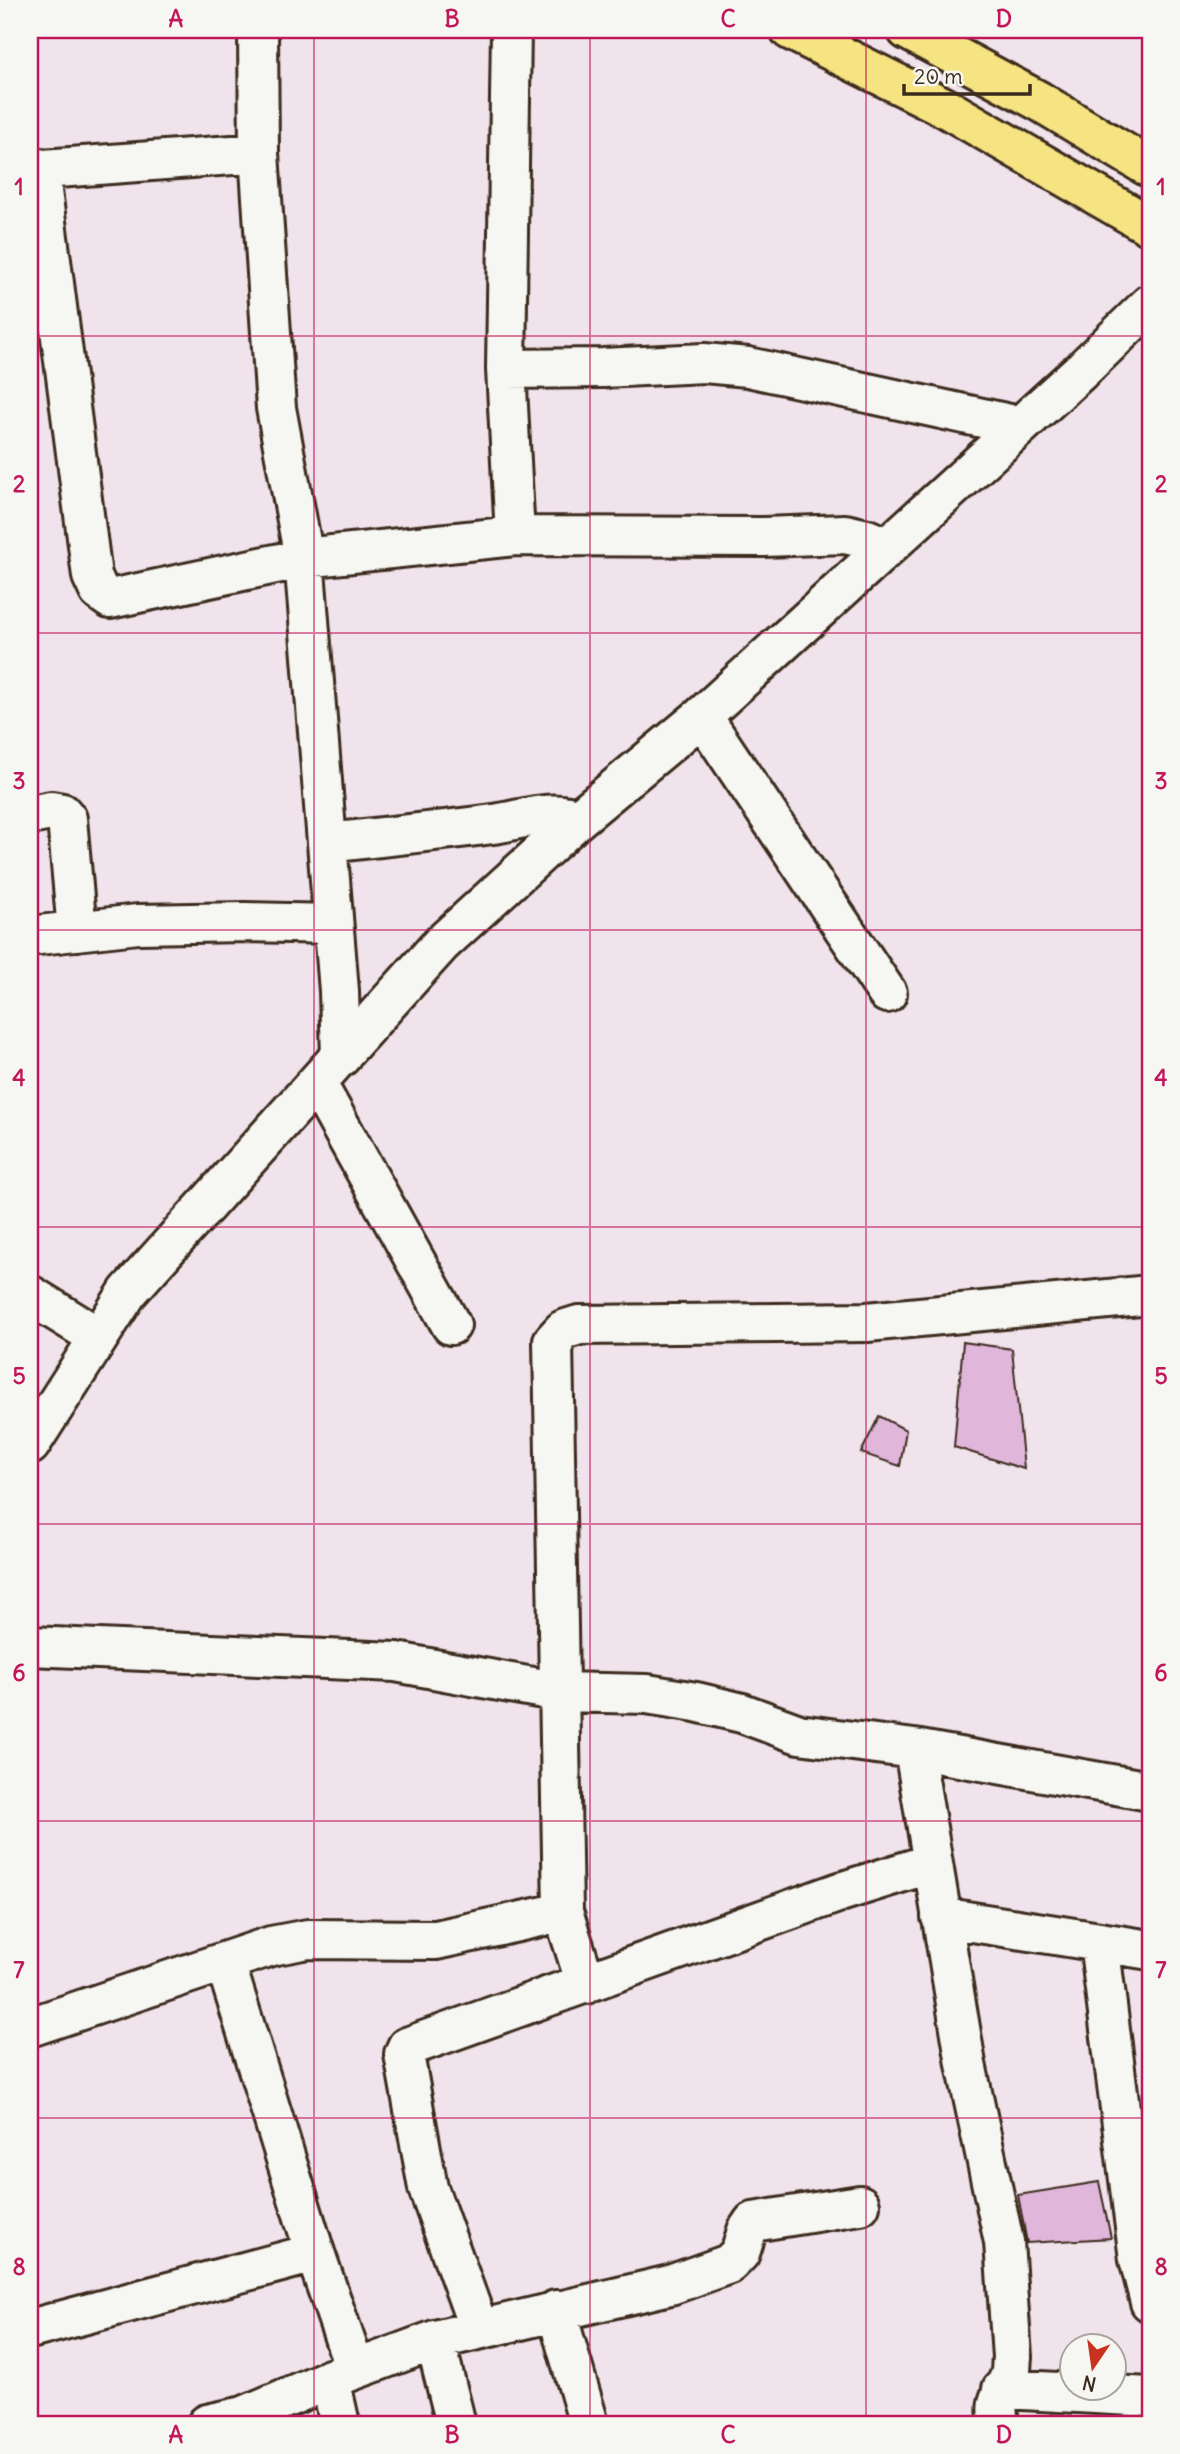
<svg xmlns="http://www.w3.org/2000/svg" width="1180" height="2454" viewBox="0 0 1180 2454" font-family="Delius,sans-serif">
	<rect width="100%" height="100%" fill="#f0e3eb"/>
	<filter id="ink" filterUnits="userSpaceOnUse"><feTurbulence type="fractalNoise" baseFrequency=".0143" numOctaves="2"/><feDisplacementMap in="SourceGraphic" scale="14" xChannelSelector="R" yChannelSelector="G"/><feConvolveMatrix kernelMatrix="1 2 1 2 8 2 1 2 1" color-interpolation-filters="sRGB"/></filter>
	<g filter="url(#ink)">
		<path fill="#e1b6db" stroke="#3b2a1e" stroke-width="2" d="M963 1342 1012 1349 1024 1469 954 1447Z
			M879 1416 906 1430 900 1466 861 1453Z
			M1099 2182 1111 2238 1027 2243 1018 2195Z"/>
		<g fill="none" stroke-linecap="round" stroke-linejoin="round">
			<defs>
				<path id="minor" d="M258 30 259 153 276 408 304 558 339 991 341 1057
					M511 30 506 369 515 536
					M39 168 92 576 99 591 110 599 304 558 515 536 764 537 845 534 867 539 886 547
					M30 170 259 153
					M506 369 603 368 704 363 748 367 1019 426
					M702 716 887 993
					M30 815 51 811 62 813 67 819 77 931
					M327 843C382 837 438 831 493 824 522 820 551 808 578 819
					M30 936 138 924 245 922 333 924
					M317 1084 451 1325
					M30 1295 98 1337
					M30 1445 128 1292 441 944 578 819 702 716 1084 368 1150 304
					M30 1646 396 1662 560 1692 647 1694 696 1702 742 1713 799 1734 914 1749 1150 1791
					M914 1749 966 2064 1004 2242 1012 2357C1011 2363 1012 2370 1010 2375 1004 2395 992 2399 1000 2424
					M941 1917 1150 1950
					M1099 1942 1139 2259 1150 2302
					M225 1962 315 2253 355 2369
					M586 1984 563 1912 553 1341 563 1330 579 1325 867 1322 1150 1295
					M30 2027 271 1946 308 1939 436 1940 563 1912
					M556 2310 589 2424
					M30 2329 315 2253
					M479 2329 428 2188 404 2054 407 2047 840 1892 932 1863
					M435 2340 456 2424
					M330 2379 340 2424
					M1002 2389 1150 2397
					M207 2424 244 2416 330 2379 435 2340 670 2285 729 2264 740 2253 747 2231 753 2222 860 2205"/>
				<path id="primary" d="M790 30 944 107 1150 226
					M907 30 1039 101 1150 168"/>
			</defs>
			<use href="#minor" stroke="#3b2a1e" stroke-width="44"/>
			<use href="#primary" stroke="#3b2a1e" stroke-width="44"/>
			<use href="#minor" stroke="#f6f6f2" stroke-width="38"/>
			<use href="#primary" stroke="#f6e381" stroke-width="38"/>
		</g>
	</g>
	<path fill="none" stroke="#c2185b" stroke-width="2" stroke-opacity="0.55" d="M314 30V2424M590 30V2424M866 30V2424M30 336H1150M30 633H1150M30 930H1150M30 1227H1150M30 1524H1150M30 1821H1150M30 2118H1150"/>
	<rect width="1180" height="2454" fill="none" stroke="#f6f6f2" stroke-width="77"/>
	<g transform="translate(1093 2367) rotate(193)"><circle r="33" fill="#f6f6f2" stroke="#aba49d" stroke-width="2"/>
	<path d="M0-5L12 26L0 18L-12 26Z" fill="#c8321e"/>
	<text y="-10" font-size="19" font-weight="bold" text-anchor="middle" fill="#3b2a1e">N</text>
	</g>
	<path d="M904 84v10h126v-10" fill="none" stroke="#3b2a1e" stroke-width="3.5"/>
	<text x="914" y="84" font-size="21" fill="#3b2a1e" stroke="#f6f6f2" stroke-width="5" paint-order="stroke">20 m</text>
	<rect x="38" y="38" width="1104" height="2378" fill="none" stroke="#c2185b" stroke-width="2.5"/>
	<g font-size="23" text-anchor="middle" font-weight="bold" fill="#c2185b">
		<text x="176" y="27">A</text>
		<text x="452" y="27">B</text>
		<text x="728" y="27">C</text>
		<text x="1004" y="27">D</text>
		<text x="19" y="195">1</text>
		<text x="1161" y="195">1</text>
		<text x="19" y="492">2</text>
		<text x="1161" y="492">2</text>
		<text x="19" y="789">3</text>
		<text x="1161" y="789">3</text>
		<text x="19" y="1086">4</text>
		<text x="1161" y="1086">4</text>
		<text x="19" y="1384">5</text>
		<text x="1161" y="1384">5</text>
		<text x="19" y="1681">6</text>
		<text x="1161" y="1681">6</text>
		<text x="19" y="1978">7</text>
		<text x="1161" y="1978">7</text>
		<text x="19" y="2275">8</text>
		<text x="1161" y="2275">8</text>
		<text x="176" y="2443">A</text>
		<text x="452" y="2443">B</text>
		<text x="728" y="2443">C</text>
		<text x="1004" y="2443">D</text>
	</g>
</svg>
